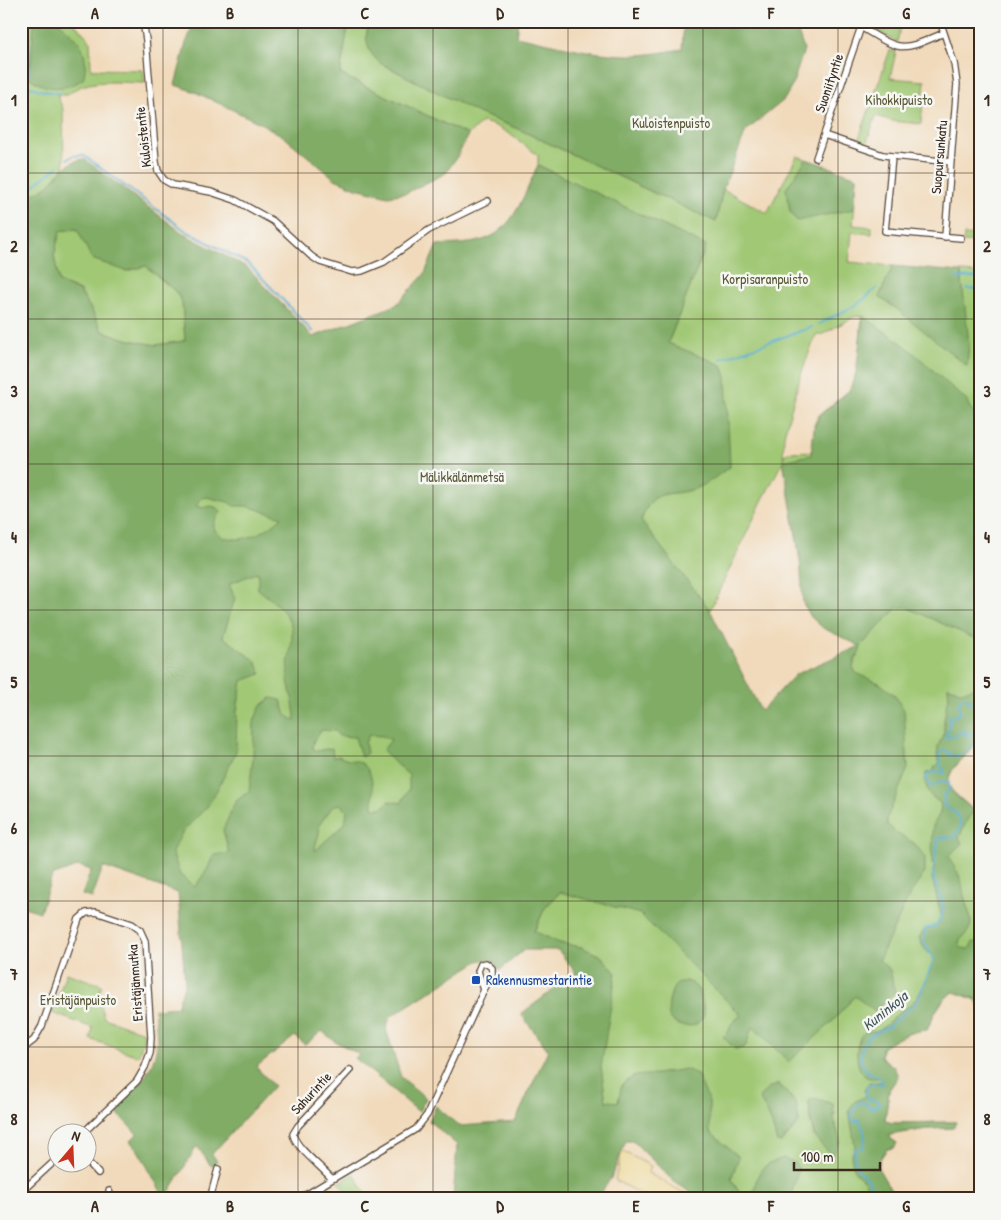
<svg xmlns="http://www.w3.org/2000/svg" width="1001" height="1220" viewBox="0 0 1001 1220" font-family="'Patrick Hand',sans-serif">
	<rect width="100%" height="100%" fill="#f6f6f2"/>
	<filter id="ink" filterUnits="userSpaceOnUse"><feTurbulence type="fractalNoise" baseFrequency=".02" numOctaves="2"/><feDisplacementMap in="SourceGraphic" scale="10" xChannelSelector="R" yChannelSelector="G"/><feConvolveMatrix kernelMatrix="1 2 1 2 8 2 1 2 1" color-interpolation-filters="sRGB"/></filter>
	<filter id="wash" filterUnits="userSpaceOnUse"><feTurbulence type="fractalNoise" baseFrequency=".0096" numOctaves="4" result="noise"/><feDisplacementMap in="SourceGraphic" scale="20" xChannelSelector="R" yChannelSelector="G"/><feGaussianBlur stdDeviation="1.12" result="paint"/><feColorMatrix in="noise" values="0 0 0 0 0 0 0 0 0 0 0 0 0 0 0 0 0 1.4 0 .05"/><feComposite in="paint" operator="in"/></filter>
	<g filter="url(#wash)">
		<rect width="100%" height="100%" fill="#f1dabb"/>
		<path fill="#a0c874" stroke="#6e7949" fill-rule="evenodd" d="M24 21H72L90 40 91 69 143 70 145 83C121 83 84 77 68 95H57L63 109 64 167C57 176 47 189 37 193 32 195 27 195 21 198V68H23V43L21 42V35L23 34Z
			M349 21H369C365 39 366 50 380 63L478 113 516 128 669 200 678 196 716 222 723 189 767 213 797 156 857 177 853 225 872 227V234L852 232 849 262 893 266 879 297 897 309 963 290 961 272 976 273 979 243 963 242 964 235 979 236 980 235V733L973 748 952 770 948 781 950 789 980 816V1011L976 1000 954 992C940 999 933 1017 927 1030 909 1031 897 1038 882 1048L881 1057 894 1067 898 1077 889 1090 885 1120 891 1123 956 1122 953 1128 927 1129 889 1135 891 1139 897 1143 894 1148 887 1149 880 1159 878 1168 892 1192V1199H788L753 1189 756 1199H737L739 1192 731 1179 735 1168 614 1120 515 1145 607 963 581 947 559 943 534 932 545 908 560 892 328 1018 194 1026 186 888 119 853 21 446 640 215 538 165V155C522 144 502 125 482 122L468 135 340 74ZM706 246 668 343 677 347 664 344ZM862 316 857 374 852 388 818 416 814 425 816 451 788 452 784 455 805 595 861 646C860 654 855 659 853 667L803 672 759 713 702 601 710 610 762 501 783 461 784 435 801 374 816 335H821L854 317ZM698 488 659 495 647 504 641 521 688 584 636 527 643 503 652 496ZM601 1070 606 1101 618 1102 657 1074 684 1070 601 1111ZM779 1084 796 1103 799 1122 781 1143 777 1142 771 1121 760 1097ZM809 1101 835 1113 834 1119 840 1141 814 1137 810 1119Z
			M858 21H902L897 42Z
			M890 50 896 52 890 78 925 81 921 124 892 121 876 116 866 144 858 141Z
			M77 229 126 271 146 266 177 293 182 303 185 339 184 341 156 345 129 340 102 331 92 311 80 291 59 282 54 256 60 230Z
			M66 973 102 985 98 997 104 1018 146 1033 138 1056 90 1039 93 1028 52 1013Z
			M354 1174 368 1197 364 1199H353L339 1183Z"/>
		<path fill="#80ac66" stroke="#5e6b42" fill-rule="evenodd" d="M34 21H58C64 28 73 34 78 41 86 50 87 68 83 79 65 91 44 91 28 76L31 62Z
			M195 21H349L340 74 468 135 458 155 446 173 406 193 388 196 356 188 335 179 283 136 260 123 193 91 175 85 186 43Z
			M369 21H518L516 36C551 43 588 54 625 55 644 56 663 52 682 49L684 21H785L797 29 804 50 792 86 784 100 746 131 723 189 716 222 516 128 478 113 380 63C365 49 365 40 369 21Z
			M84 159 184 234 248 268 313 337 396 305 424 275 437 245C454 244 474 245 490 237 515 226 527 188 538 165L706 246 668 343 722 365 726 377 730 467C720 473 708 484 697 488 667 499 654 484 641 521L710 610 761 711 796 674 860 646 823 628 811 617 803 603 800 558 783 461 811 455 814 428 821 414 849 391 856 373 863 316 907 347 966 400 980 426V641L906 607 897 608 861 646 860 651 854 661 853 667 856 673 879 683 895 695 904 710 908 768 887 818V824L896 833 914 843 925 857V873L910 894 879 960 890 970 895 992 874 1011 855 996 832 1022 789 1062 753 1027C748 1033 750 1041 744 1048L735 1049 723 1037 729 1031 731 1024 741 1015 640 914 560 892 545 908 534 931 559 943 581 947 601 956 616 973 601 1067 606 1101 618 1102 622 1084 635 1076 657 1074 686 1069 697 1074 709 1102 710 1132 739 1157 731 1179 739 1192 737 1199H693L694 1195 672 1180 633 1141H626L611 1178 597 1199H453L457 1145 429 1121 436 1106 459 1126 515 1122 548 1050 521 1014 576 973 558 950H524L500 970C494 960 489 958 478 961L390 1017 386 1029 401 1077 426 1098 419 1112 355 1058 359 1054 334 1041 322 1031 305 1045 295 1036 256 1067 274 1086 212 1154 217 1161 211 1166 197 1146 165 1199 139 1152 130 1141 137 1134 114 1110C134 1091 156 1071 157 1041 157 1030 155 1019 154 1009L177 1007 185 983 178 893 103 867 92 898 82 895 91 870 79 866 52 876 40 912 21 906V344L28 345 25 339 21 336V198C27 194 34 195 40 191 57 181 63 161 84 159ZM77 229 92 259 126 271 146 266 177 293 182 303 185 339 184 341 156 345 129 340 102 331 92 311 79 291 59 282 54 256 60 231ZM206 497 228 502 234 506H247L282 517C270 528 256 537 240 539 234 540 230 537 224 538 211 529 211 525 221 512L218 508 211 506 202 508 196 506 202 498ZM258 572V589C271 600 292 613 292 633 293 648 286 662 288 679 290 693 295 706 295 721L286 715 281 700 271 698 260 707 254 721 253 758 249 791 235 802 223 830 229 853 213 855 208 868 195 887 180 875 172 852 183 831 207 807 217 790 236 752 237 711 242 681 261 674 256 661 223 637 235 598 229 584ZM321 730 335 731 339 736 355 737 361 757 367 753 365 743 369 735 383 736 391 740 383 750 396 764 409 775V789L401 803 389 801 382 808H373C373 794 375 771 361 763 355 759 348 762 339 756L333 757 332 748 316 751 312 748 314 740ZM340 804 347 811 345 823 315 851C315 841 321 835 319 825L333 806Z
			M806 159 857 177 854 209 797 221 790 212 786 189Z
			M893 266 961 272 969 344 967 366 893 306 879 297Z
			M980 685C980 699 982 719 980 732 976 749 942 770 950 787 954 796 967 804 974 811L967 820 959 838 962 843 949 856C952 865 958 871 961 880 963 886 963 893 965 900 971 920 977 925 959 941L961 948 969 949 973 942H980V1000L954 992C939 999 933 1016 927 1030 909 1031 898 1038 882 1048L881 1057 894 1067 898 1077 889 1090 885 1120 891 1123 956 1122 953 1128 926 1129 889 1135 891 1139 897 1143 894 1148 887 1149 880 1159 878 1168 896 1199H852L854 1193 870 1192 864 1181 855 1172 851 1157 855 1146 849 1110 854 1102 866 1096 864 1090 869 1082H883L880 1078C875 1078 869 1079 865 1076 855 1068 855 1046 861 1036 866 1029 872 1033 878 1030 886 1027 893 1018 899 1012 903 1009 908 1007 911 1004 923 992 928 975 934 959L924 948 919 938 925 929 937 925 941 915 932 878 934 867 932 862 933 826 940 813 941 804 929 794 924 779 926 773 934 771V768L939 763 937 757 938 746 944 732V720L947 701 949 699 948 686 962 692Z
			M686 981C702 985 702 1000 704 1014 703 1016 702 1019 700 1021 693 1029 673 1028 669 1016 667 1010 670 994 673 989 676 983 681 982 686 981Z
			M779 1084 796 1103 799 1123 781 1143 777 1142 771 1121 759 1097 769 1088Z
			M814 1098 833 1104 834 1119 840 1141 833 1155C811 1140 811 1126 809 1101Z
			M784 1158 794 1163 799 1168 791 1196 789 1199H756C753 1187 756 1174 765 1166 770 1162 778 1160 784 1158Z"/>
		<path fill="#eeda9e" stroke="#94825e" d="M622 1151 651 1166 648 1173 690 1196 689 1199H649L615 1180Z"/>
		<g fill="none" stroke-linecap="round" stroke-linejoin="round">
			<path stroke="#4fa9cd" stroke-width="2" d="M21 76 29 77V21
				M21 83 40 90 61 94
				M67 159 73 156 83 155 186 231 249 264 313 332
				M21 195 59 166
				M956 278 980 277
				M967 289H980
				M819 324 858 304 877 288
				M721 359 812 327
				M934 867 938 838 955 837 961 825 956 813 944 806V795L950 789 948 781H941L931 787 926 777C931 771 937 771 945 773L940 764 941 757H939V754L943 750 948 752 952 756C968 755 971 751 977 737L972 733 967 736 965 735 966 731 964 730 954 737H945L949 728V716L954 717 960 713 959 705 960 698H968L970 702 980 707
				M849 1199 851 1192 856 1191 859 1193 861 1199
				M876 1199 868 1179C859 1174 852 1161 855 1150 856 1150 861 1148 862 1148 868 1142 863 1125 859 1120L855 1122 852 1118 853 1110 860 1102 866 1103 868 1107 872 1108 880 1104 878 1101 868 1099 866 1093 867 1086 870 1084 882 1085 883 1083 880 1078 867 1071 861 1063V1056L863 1045 868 1037 888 1027 917 1002 934 959 924 943 925 929 937 925C939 920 943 914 943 910 944 895 931 884 933 871"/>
		</g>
	</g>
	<g filter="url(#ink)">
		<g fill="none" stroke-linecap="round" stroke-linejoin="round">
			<defs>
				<path id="minor" d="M143 21 146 40 156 162 158 171 164 180 173 185 211 192 235 200 273 221 311 256 320 262 352 272 362 271 384 262 429 230 488 201
					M623 21H631
					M940 21 954 63 957 84 945 237
					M861 27C873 34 885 43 898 46 912 49 931 38 944 33
					M824 135 883 155 951 162
					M892 157 885 231 961 238
					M816 158 861 27 851 21
					M21 1050 34 1040 42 1026 79 919 86 913 96 912 132 924 140 930 145 941 151 1037 150 1053 145 1067 137 1081 84 1132
					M88 1162 98 1173
					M332 1179C322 1167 295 1147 293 1134L298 1126 350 1070
					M109 1191 112 1199
					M21 1192 58 1158
					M210 1199 218 1169
					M299 1199 416 1129 427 1115 484 990 492 973V968L486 963 481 964 478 971 484 990"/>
			</defs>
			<use href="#minor" stroke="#564436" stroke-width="8"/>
			<use href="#minor" stroke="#fff" stroke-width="5.5"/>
		</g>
	</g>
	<path fill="none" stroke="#3b2a1e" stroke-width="1" stroke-opacity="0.55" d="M163 21V1199M298 21V1199M433 21V1199M568 21V1199M703 21V1199M838 21V1199M21 173H980M21 319H980M21 464H980M21 610H980M21 756H980M21 901H980M21 1047H980"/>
	<rect fill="#1a4fb4" stroke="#f6f6f2" stroke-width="2" x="471" y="975" width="10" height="10" rx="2.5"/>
	<g text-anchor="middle" stroke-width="5" stroke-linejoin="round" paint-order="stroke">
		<g font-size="14" fill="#3b2a1e" stroke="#f6f6f2">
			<text transform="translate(829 83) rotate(-71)" y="5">Suoniityntie</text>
			<text transform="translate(143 137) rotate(-96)" y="5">Kuloistentie</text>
			<text transform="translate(939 157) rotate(-85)" y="5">Suopursunkatu</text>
			<text transform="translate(135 983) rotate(-94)" y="5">Eristäjänmutka</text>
			<text transform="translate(311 1093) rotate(-47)" y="5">Sahurintie</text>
		</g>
		<g font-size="14" fill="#595938" stroke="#f6f6f2">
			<text x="899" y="105">Kihokkipuisto</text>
			<text x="671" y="128">Kuloistenpuisto</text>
			<text x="765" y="284">Korpisaranpuisto</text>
			<text x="462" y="482">Mälikkälänmetsä</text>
			<text x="78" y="1005">Eristäjänpuisto</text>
		</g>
		<g font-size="14" fill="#164399" stroke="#f6f6f2" text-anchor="start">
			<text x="486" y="985">Rakennusmestarintie</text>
		</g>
		<g font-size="15" font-style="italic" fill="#42565b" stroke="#f6f6f2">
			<text transform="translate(885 1011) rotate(-39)" y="5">Kuninkoja</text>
		</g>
	</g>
	<rect width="1001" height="1220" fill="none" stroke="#f6f6f2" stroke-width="55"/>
	<g transform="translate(72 1148) rotate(19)"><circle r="24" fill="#f6f6f2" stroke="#aba49d"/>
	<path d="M0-4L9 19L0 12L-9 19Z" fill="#c8321e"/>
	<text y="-8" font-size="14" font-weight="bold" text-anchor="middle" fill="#3b2a1e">N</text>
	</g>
	<path d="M794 1162v8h86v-8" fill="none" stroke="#3b2a1e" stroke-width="2.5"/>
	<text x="801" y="1162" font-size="15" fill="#3b2a1e" stroke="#f6f6f2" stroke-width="4" paint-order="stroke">100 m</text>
	<rect x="28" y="28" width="946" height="1164" fill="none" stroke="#3b2a1e" stroke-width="2"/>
	<g font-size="16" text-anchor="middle" font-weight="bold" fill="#3b2a1e">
		<text x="95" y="19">A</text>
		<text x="230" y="19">B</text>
		<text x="365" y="19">C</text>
		<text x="500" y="19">D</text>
		<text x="636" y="19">E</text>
		<text x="771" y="19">F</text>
		<text x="906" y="19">G</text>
		<text x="14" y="106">1</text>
		<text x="987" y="106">1</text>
		<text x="14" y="252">2</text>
		<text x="987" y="252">2</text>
		<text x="14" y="397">3</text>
		<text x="987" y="397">3</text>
		<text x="14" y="543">4</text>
		<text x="987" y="543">4</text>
		<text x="14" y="688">5</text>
		<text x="987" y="688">5</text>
		<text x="14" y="834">6</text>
		<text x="987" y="834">6</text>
		<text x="14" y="980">7</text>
		<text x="987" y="980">7</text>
		<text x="14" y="1125">8</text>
		<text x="987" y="1125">8</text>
		<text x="95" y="1212">A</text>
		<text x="230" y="1212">B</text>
		<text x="365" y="1212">C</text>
		<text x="500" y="1212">D</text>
		<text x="636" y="1212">E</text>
		<text x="771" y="1212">F</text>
		<text x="906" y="1212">G</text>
	</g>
</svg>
